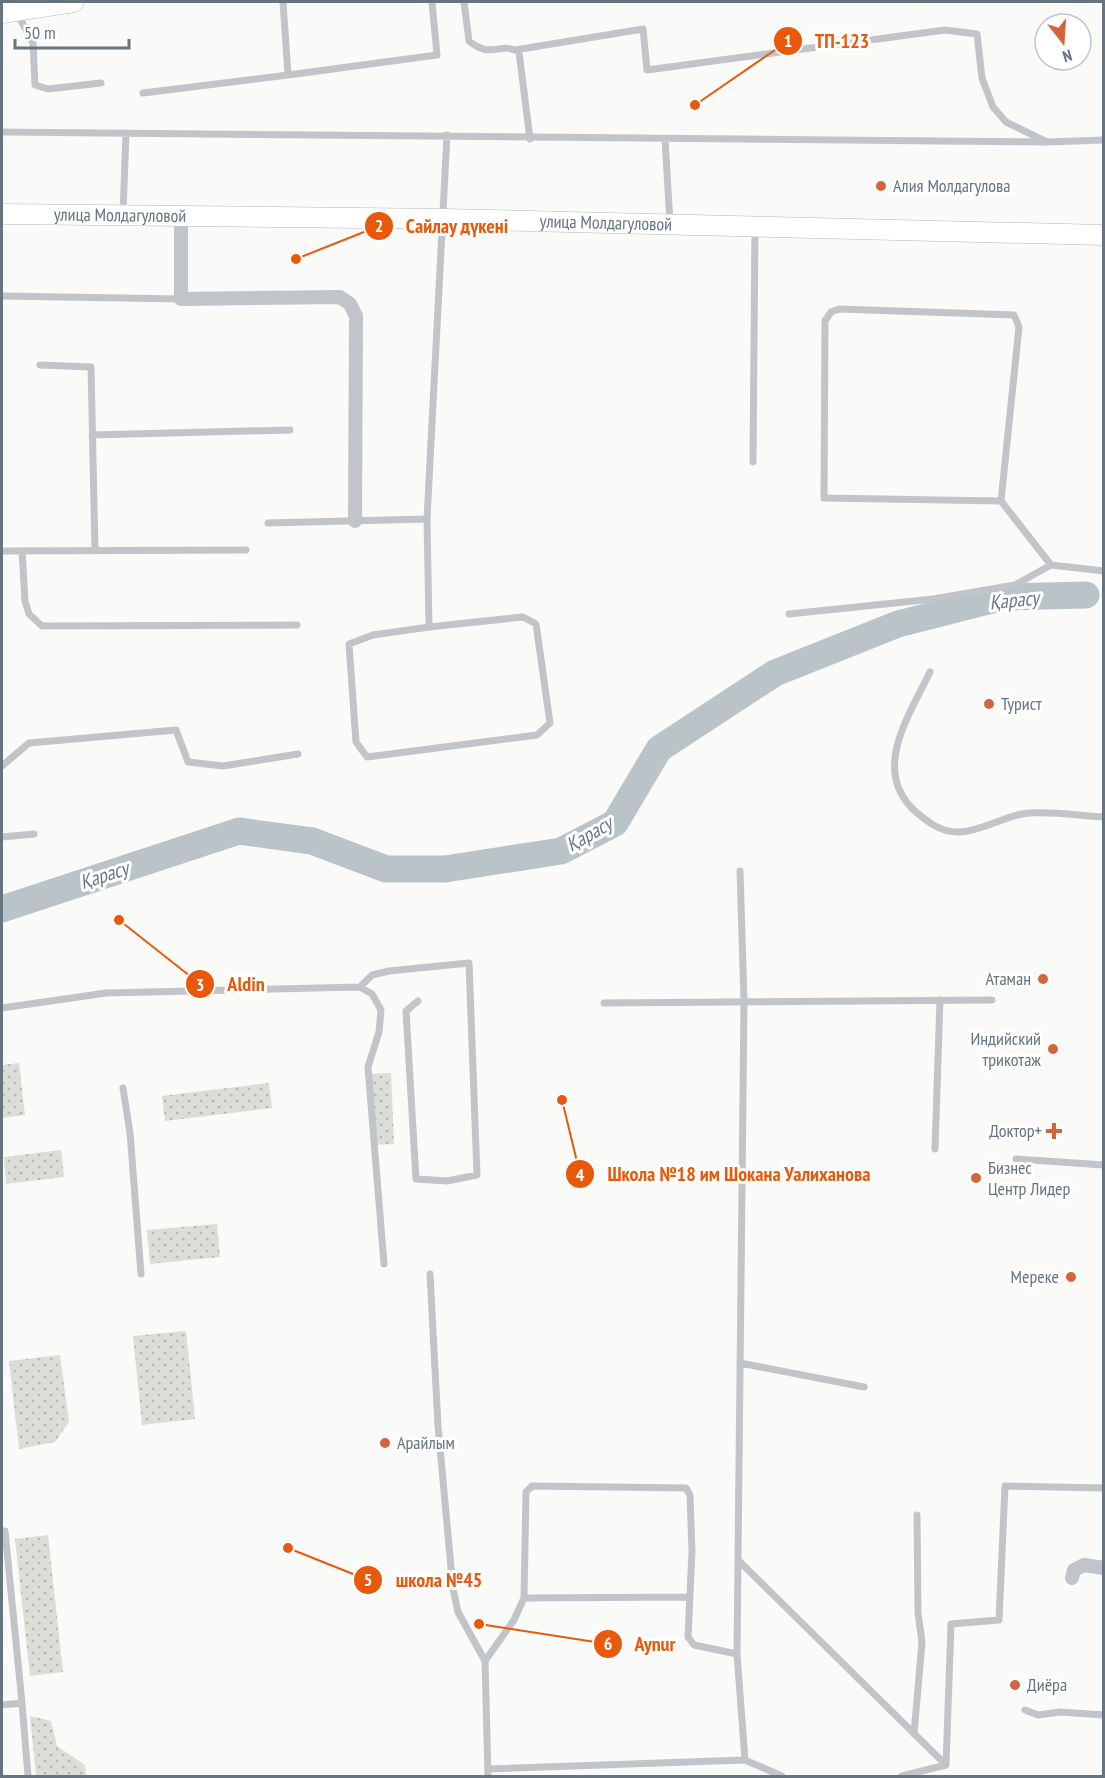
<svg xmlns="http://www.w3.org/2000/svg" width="1105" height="1778" viewBox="0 0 1105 1778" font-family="'PT Sans Narrow',sans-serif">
	<defs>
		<pattern id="green-dots" width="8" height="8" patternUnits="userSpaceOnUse" patternTransform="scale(1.5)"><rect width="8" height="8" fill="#daded7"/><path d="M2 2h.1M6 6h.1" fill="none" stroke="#b5b9b4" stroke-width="1.8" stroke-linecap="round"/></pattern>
	</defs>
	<rect width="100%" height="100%" fill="#fafaf8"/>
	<path fill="url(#green-dots)" d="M19 1063 25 1115 2 1118V1065Z
		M391 1073 394 1144 371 1145 368 1074Z
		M269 1083 272 1108 165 1121 162 1096Z
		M61 1150 64 1177 6 1184 4 1157Z
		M217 1224 220 1257 150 1264 147 1230Z
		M186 1331 195 1419 142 1425 133 1336Z
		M60 1355 69 1422 55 1442 19 1449 9 1361Z
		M48 1535 63 1672 30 1676 15 1539Z
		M30 1716 51 1721 57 1746 85 1765 86 1776H36Z"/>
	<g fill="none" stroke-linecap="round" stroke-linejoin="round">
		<path stroke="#bac4c8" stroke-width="27" d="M2 909 239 831 312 841 386 869H445L561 851 615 823 659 749 775 673 898 624 1004 597 1086 595"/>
		<defs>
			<g id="secondary">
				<path d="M2 13 74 2"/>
				<path id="s1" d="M2 214 444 219 1104 235"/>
			</g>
		</defs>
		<use href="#secondary" stroke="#b4b9be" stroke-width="21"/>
		<path stroke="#c1c5c9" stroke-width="7" d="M464 2 469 41C492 60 499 41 519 52L530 139
			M17 13 33 43 35 85 48 89 101 83
			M515 50 643 29 647 70 945 30 977 34 982 78 993 107 1006 122 1047 142 1104 140
			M288 75 437 55 432 2
			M143 93 288 75 283 2
			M2 132 1047 142
			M665 139 670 223
			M123 214 126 133
			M2 296 181 299
			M40 365 91 367 95 551
			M92 435 290 430
			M753 462 755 228
			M1001 501 1019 327 1014 315 839 309 831 312 825 321 824 498 1001 501 1051 565 1104 571
			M427 519 429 627 523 617 536 624 550 723 537 735 367 757 356 742 349 644 373 635 429 627
			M268 523 427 519 447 135
			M2 551 246 550
			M22 551 25 601 29 614 42 626 297 625
			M789 614 933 599 1015 585 1051 565
			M930 672C909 716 870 771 916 812 929 823 942 833 960 832 981 831 1001 818 1022 814 1041 810 1082 816 1104 817
			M2 766 29 743 176 730 188 762 223 766 298 754
			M2 837 34 834
			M740 871 744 1001 737 1654 745 1760 782 1776
			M360 987 372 975 389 971 469 963 477 1175 447 1181 416 1179 406 1011 418 1001
			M604 1003 992 1000
			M2 1008 106 993 360 987 372 994 381 1010 379 1032 368 1067 384 1264
			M123 1088 130 1133 141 1274
			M935 1149 940 1000
			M1016 1159 1104 1165
			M430 1274 438 1426 453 1589 458 1612 485 1661 488 1776
			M740 1363 864 1387
			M5 1531 22 1703
			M738 1560 946 1765
			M524 1598 690 1597
			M485 1661 514 1620 524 1598 526 1492 532 1486 686 1488 690 1495 692 1551 688 1637 694 1645 737 1654
			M2 1705 22 1703 28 1776
			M1025 1710 1038 1715 1060 1712 1104 1715
			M914 1734 922 1642 918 1613 917 1515
			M488 1769 745 1760
			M902 1776 946 1765 951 1624 999 1620 1005 1486 1104 1488"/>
		<path stroke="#c1c5c9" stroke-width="14" d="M181 216V299L340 297 350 304 356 316 355 521
			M1072 1578 1074 1570 1084 1565 1104 1568"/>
		<use href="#secondary" stroke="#fff" stroke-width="20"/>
	</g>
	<g fill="#d5643c" stroke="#fff" stroke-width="2">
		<circle cx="881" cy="186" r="6"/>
		<circle cx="989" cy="704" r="6"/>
		<circle cx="1043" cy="979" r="6"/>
		<circle cx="1053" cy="1049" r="6"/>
		<path d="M1051 1122h6v6h6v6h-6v6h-6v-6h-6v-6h6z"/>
		<circle cx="976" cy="1178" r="6"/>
		<circle cx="1071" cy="1277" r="6"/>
		<circle cx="385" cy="1443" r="6"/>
		<circle cx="1015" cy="1685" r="6"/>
	</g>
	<g text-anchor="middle" stroke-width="6" stroke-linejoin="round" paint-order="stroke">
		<g font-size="18" fill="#667480" stroke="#fff" text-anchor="start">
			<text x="893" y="192">Алия Молдагулова</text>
			<text x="1001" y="710">Турист</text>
			<text x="1031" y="985" text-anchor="end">Атаман</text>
			<text x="1041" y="1045" text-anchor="end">Индийский<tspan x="1041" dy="21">трикотаж</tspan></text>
			<text x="1042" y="1137" text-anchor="end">Доктор+</text>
			<text x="988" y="1174">Бизнес<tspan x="988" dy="21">Центр Лидер</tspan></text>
			<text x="1059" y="1283" text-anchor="end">Мереке</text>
			<text x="397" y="1449">Арайлым</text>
			<text x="1027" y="1691">Диёра</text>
		</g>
		<g font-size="18" fill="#667480" stroke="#fff">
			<text dy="6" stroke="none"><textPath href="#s1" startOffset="118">улица Молдагуловой</textPath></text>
			<text dy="6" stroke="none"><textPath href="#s1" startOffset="604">улица Молдагуловой</textPath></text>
		</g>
		<g font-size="20" font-style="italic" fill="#677981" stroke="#fff">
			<text transform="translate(1014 600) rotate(-6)" y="7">Қарасу</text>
			<text transform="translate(589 834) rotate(-30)" y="7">Қарасу</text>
			<text transform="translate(104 875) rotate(-18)" y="7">Қарасу</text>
		</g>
	</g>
	<path fill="none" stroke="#e8590c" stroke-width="2" d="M695 105L788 41M296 259L379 226M119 920L200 984M562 1100L580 1174M288 1548L368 1580M479 1624L608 1644"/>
	<g fill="#e8590c" stroke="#fff" stroke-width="2">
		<circle cx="695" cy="105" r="6"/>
		<circle cx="296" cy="259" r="6"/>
		<circle cx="119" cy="920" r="6"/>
		<circle cx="562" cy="1100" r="6"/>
		<circle cx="288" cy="1548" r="6"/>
		<circle cx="479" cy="1624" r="6"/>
		<circle cx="788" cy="41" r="15"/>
		<circle cx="379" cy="226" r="15"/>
		<circle cx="200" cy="984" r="15"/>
		<circle cx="580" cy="1174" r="15"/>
		<circle cx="368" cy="1580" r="15"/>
		<circle cx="608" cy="1644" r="15"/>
	</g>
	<g font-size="18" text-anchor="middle" font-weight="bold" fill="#fff">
		<text x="788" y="47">1</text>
		<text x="379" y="232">2</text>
		<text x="200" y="991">3</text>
		<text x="580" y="1181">4</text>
		<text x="368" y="1586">5</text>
		<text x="608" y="1650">6</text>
	</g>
	<g font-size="20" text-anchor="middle" font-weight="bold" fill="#e8590c" stroke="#fff" stroke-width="6" stroke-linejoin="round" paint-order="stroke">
		<text x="842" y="48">ТП-123</text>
		<text x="457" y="233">Сайлау дүкені</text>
		<text x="246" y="991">Aldin</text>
		<text x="739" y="1181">Школа №18 им Шокана Уалиханова</text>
		<text x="439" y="1587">школа №45</text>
		<text x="655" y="1651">Aynur</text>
	</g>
	<rect width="1105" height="1778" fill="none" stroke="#667480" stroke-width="6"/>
	<g transform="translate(1063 42) rotate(163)"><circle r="28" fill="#ffffff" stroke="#c2c7cc" stroke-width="1.5"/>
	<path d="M0-4.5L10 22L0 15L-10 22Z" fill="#d5643c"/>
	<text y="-9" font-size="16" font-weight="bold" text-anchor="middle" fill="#667480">N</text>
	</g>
	<path d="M15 39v9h114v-9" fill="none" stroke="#667480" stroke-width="3"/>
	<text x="24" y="39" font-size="18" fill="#667480" stroke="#ffffff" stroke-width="4.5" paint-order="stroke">50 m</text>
</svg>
